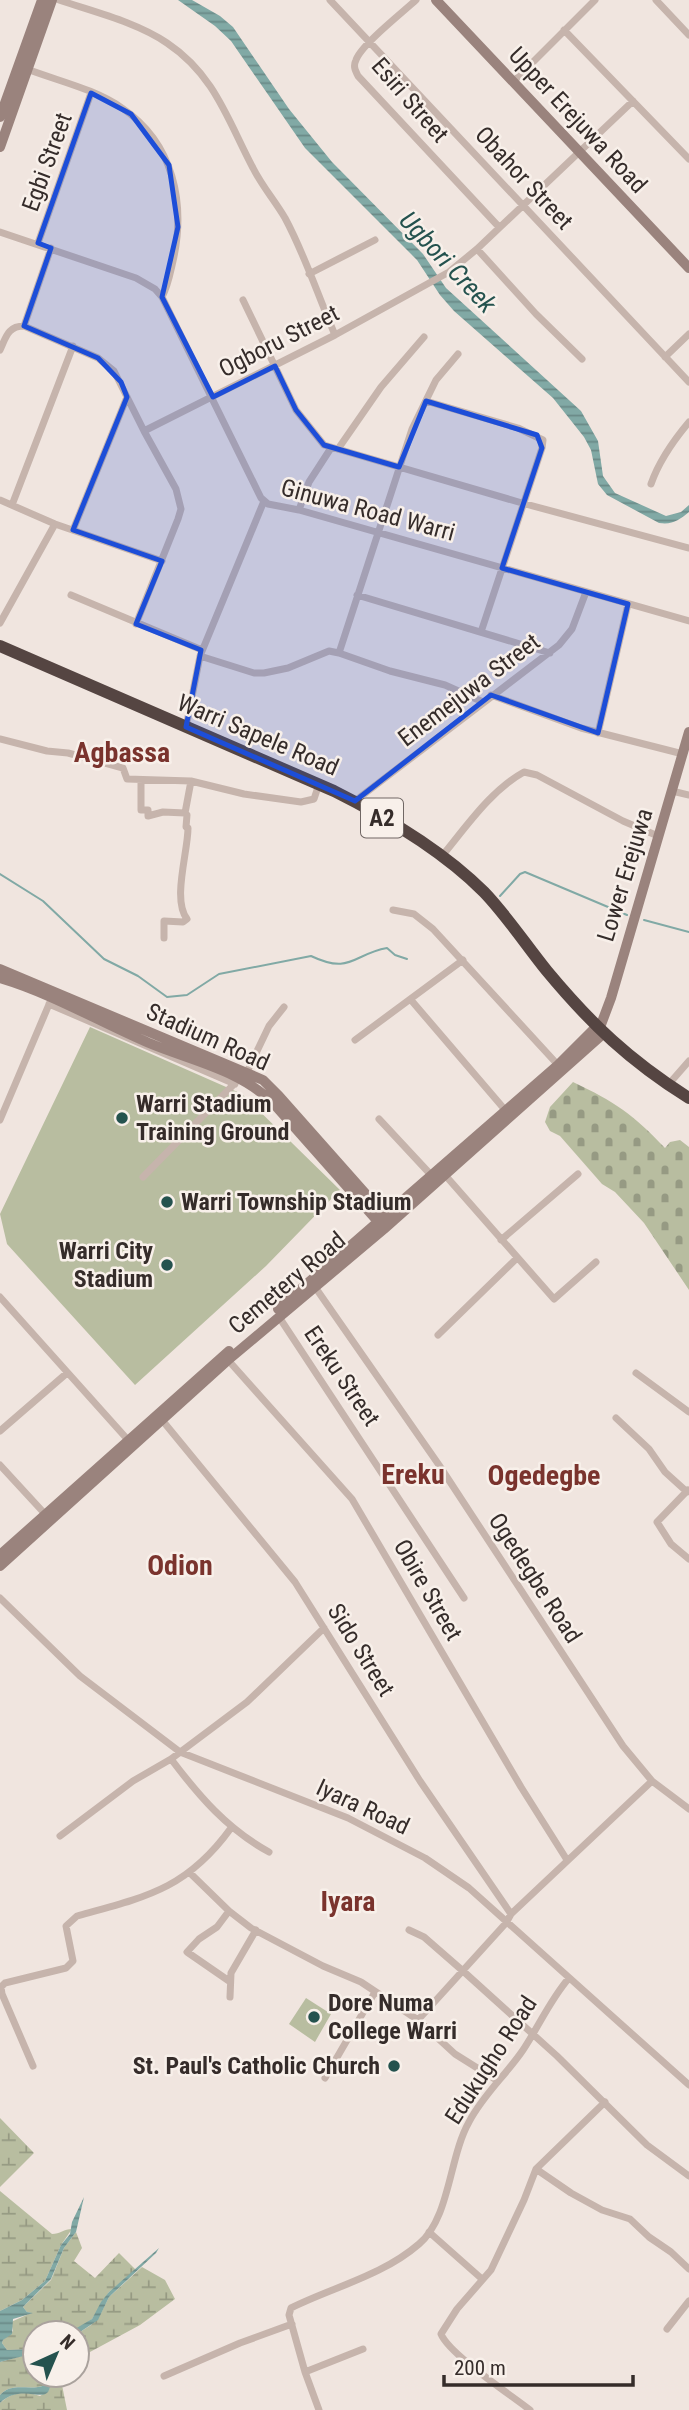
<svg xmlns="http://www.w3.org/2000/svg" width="689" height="2410" viewBox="0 0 689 2410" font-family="'Roboto Condensed',sans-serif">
	<defs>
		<pattern id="wetland-marsh" width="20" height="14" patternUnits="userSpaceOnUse" patternTransform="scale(1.75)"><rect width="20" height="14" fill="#b8bda0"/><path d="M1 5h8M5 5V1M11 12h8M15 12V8" fill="none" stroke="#969a83"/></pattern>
		<pattern id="cemetery-stones" width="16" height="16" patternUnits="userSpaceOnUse" patternTransform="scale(1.75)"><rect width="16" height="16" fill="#b8bda0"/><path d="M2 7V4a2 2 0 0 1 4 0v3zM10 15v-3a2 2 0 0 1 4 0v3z" fill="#969a83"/></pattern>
		<pattern id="water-rules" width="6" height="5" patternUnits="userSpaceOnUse" patternTransform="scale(1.75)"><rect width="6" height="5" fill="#81a9a5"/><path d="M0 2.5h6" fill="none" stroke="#6a8a87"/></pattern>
	</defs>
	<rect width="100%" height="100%" fill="#f0e5df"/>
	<path fill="#b8bda0" d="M90 1027 242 1094 340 1190 266 1266 135 1385 7 1244 0 1214Z
		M306 1998 331 2014 315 2042 289 2024Z"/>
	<path fill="url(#wetland-marsh)" d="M0 2118 34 2153 0 2187Z
		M0 2191 52 2234C60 2234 64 2229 72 2229L61 2245 45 2281 22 2300 0 2311Z
		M76 2232 82 2248 74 2261 95 2278 119 2253 136 2270 109 2292 92 2319 84 2325 68 2333H35V2349L7 2350 2 2343 3 2340 13 2331 11 2322 31 2313 27 2312 23 2307 51 2280 64 2248Z
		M142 2267 165 2280 175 2299 140 2325 77 2359V2334L91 2325 101 2313 109 2297Z
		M32 2353H35V2375H49L45 2385C30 2392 13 2381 0 2395V2362Z
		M52 2375H60L67 2410H0V2403C12 2392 24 2390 40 2396L49 2390Z"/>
	<path fill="url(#cemetery-stones)" d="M573 1082C615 1102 633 1114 665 1148L670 1142 680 1140 689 1147V1290L644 1223 615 1192 602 1184 560 1136 550 1131 545 1122 550 1107Z"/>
	<path fill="url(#water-rules)" d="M178 0H192L220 16 233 27 289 109 332 162 423 254 446 288 581 411 598 441 603 476 615 493 666 516 681 512 689 505V512C679 520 673 525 659 523L607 495 598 484 591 450 584 437 553 398 454 311 440 295 417 260 305 148 231 41 215 26Z
		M84 2197 76 2232 64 2248 51 2279 23 2307 27 2312 33 2313 13 2319 12 2334 3 2340 2 2343 7 2350 32 2349H35V2353L0 2362V2311L22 2300 45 2281 61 2245 70 2234 72 2222Z
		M159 2248 156 2253 109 2297 98 2320 77 2334 68 2333 92 2319 101 2302 109 2292Z
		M49 2375H52C51 2380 51 2388 48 2392 41 2401 20 2384 0 2403V2395C13 2381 30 2392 45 2385Z"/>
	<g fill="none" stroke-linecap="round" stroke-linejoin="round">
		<path stroke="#81a9a5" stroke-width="2" d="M0 874 43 901 104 959 138 976 167 997 187 995 219 974 311 956C351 975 353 954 387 948L395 955 407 959
			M500 896 520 874 525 872 627 915
			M644 920 689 932"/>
		<path stroke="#c6b4ac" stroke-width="7" d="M59 0C94 12 136 22 167 43 215 75 228 121 253 168 262 186 275 201 285 218 305 255 318 296 335 335
			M330 0 689 382
			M416 0C402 13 361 45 356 60 353 66 355 70 358 76L499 227
			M656 0 689 35
			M564 30 689 159
			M27 69C58 81 95 89 122 108 174 143 186 204 173 261 170 274 168 286 162 297
			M513 82 595 0
			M0 232 136 278 155 289 162 297 261 498 268 504 299 510 689 621
			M38 243 91 93
			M477 249 536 314 582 359
			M309 274 375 240
			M243 300 296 410 324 445 522 503 689 548
			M24 326 51 248
			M0 350C6 337 8 326 24 326L98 358 114 371 144 431 176 489 181 509 178 519 136 624
			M665 357 689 334
			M426 401 518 428 543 440 542 448 481 632
			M144 431 335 335 449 272 477 249 633 101
			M338 449 381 387 424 337
			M651 484C659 461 673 441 689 422
			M0 500 55 524 162 561
			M12 505 73 346
			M299 510 309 482 331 448
			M73 530 127 397
			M71 595 202 650
			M357 595 550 653
			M0 623 55 524
			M339 653 412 429 436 380 458 354
			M200 656 254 673H264L288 668 329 651 339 653 390 671 445 685 483 702
			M491 695 581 728 683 754
			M186 727 200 656 264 501
			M598 733 628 604
			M0 739 47 751 68 753 123 768 127 779 191 781 244 794 301 802 314 799 319 784
			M141 781V810H148V816L163 812 185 813
			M672 791 689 795
			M355 801 559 645 572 629 586 592
			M442 856C466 827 491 790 524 772L537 775 623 821 658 836
			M393 910 414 914 433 929 558 1065
			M164 938V921L183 922 187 919C172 900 188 852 188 828L186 827 187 815 185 813 191 781
			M411 1000 506 1111
			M49 1004 235 1084
			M355 1040 463 960
			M247 1072 269 1026 284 1007
			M668 1085 689 1061
			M379 1119 432 1176
			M0 1120 50 1002
			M445 1175 554 1299 596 1262
			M143 1177 237 1081
			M501 1240 578 1174
			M315 1287 439 1465 623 1746 652 1781 689 1809
			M0 1297 128 1440
			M279 1317 464 1598
			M438 1335 517 1258
			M228 1360 352 1499 521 1787 567 1860
			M636 1373 689 1412
			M616 1418 649 1449 665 1472 687 1492
			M162 1420 295 1582 420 1781 511 1914
			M0 1431 67 1373
			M0 1465 45 1514
			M688 1490 657 1522 671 1544 689 1559
			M0 1598 80 1676 180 1752 348 1818 425 1858 469 1888 689 2085
			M171 1759C199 1796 227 1829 269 1852
			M60 1836 133 1781 171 1759 247 1702 324 1628
			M190 1873 229 1911 251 1928 323 1966 361 1982 418 2020 455 2054 498 2081
			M229 1911 217 1927 199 1939 187 1952 229 1981
			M409 1930 424 1937 463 1971 557 2056 647 2145 689 2176
			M230 1997 231 1973 256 1930
			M418 2020 506 1923 511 1914 652 1781
			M33 2066 2 1994 1 1987 5 1983 66 1968 73 1961 66 1926 77 1916C146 1897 187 1889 231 1828
			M325 2078 375 1992
			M536 2169 571 2193 602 2210 630 2219 649 2237 671 2252 689 2269
			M429 2232 482 2279
			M667 2329 689 2301
			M305 2372 363 2349
			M164 2376 240 2343 292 2324
			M319 2410 305 2372 289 2315 291 2308C333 2287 382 2276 419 2244 450 2218 449 2157 469 2122 483 2095 506 2075 523 2050 539 2026 550 2000 569 1978
			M530 2410C511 2395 449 2354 441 2334L457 2309 491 2270 524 2200 536 2169 605 2102"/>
		<path stroke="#9a837d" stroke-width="10" d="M436 0 689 268
			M0 117 42 0
			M0 147 52 0
			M0 969 263 1080 279 1096 388 1219
			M0 978C51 993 100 1022 149 1043 192 1061 241 1070 274 1104L381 1225
			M599 1030 611 998 689 732
			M278 1309 558 1065 596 1027
			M0 1555 229 1351
			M0 1566 228 1360 384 1229 603 1034"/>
		<path stroke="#554542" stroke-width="12" d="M0 646 334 791C384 816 444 852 484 892 507 916 526 945 547 971 591 1024 630 1061 689 1098"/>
	</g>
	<path fill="#1d4ed8" fill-opacity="0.2" stroke="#1d4ed8" stroke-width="5" stroke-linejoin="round" d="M91 93 131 114 169 165 178 227 162 297 213 397 275 366 296 410 324 445 399 467 426 401 537 435 542 448 502 568 628 604 598 733 491 695 355 801 186 727 201 650 136 624 162 561 73 530 127 397 121 382 98 358 24 326 51 248 38 243Z"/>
	<g fill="#24524e" stroke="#f8f0ea" stroke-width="2.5">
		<circle cx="122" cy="1118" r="7"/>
		<circle cx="167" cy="1202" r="7"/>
		<circle cx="167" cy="1265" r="7"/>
		<circle cx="314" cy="2017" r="7"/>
		<circle cx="394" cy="2066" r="7"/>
	</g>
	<g text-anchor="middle" stroke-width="5" stroke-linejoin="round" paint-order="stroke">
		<rect fill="#f8f0ea" stroke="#706764" stroke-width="2" x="361" y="798.5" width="42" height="39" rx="5"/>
		<g font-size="23" font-weight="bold" fill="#352c2a">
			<text x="382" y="826">A2</text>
		</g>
		<g font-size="24" fill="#352c2a" stroke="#f8f0ea">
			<text transform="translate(410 100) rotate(49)" y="8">Esiri Street</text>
			<text transform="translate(578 120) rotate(47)" y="8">Upper Erejuwa Road</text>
			<text transform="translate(47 162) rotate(-70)" y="8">Egbi Street</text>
			<text transform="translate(524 178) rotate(47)" y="8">Obahor Street</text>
			<text transform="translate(279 341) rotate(-27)" y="8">Ogboru Street</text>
			<text transform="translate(368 510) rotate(15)" y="8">Ginuwa Road Warri</text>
			<text transform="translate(469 690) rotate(-37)" y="8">Enemejuwa Street</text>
			<text transform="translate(258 735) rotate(23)" y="8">Warri Sapele Road</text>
			<text transform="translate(625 875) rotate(-73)" y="8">Lower Erejuwa</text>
			<text transform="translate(208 1037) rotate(24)" y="8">Stadium Road</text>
			<text transform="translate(287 1283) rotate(-40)" y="8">Cemetery Road</text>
			<text transform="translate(342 1376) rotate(56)" y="8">Ereku Street</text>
			<text transform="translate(535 1578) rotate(57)" y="8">Ogedegbe Road</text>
			<text transform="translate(428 1590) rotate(60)" y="8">Obire Street</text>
			<text transform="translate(361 1650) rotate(58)" y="8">Sido Street</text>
			<text transform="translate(363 1807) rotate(25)" y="8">Iyara Road</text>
			<text transform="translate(491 2060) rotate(-57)" y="8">Edukugho Road</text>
		</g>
		<g font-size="24" font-weight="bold" fill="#352c2a" stroke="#f8f0ea" text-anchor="start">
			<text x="136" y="1112">Warri Stadium<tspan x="136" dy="28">Training Ground</tspan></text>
			<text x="181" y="1210">Warri Township Stadium</text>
			<text x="153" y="1259" text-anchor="end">Warri City<tspan x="153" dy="28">Stadium</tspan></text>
			<text x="328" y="2011">Dore Numa<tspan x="328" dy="28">College Warri</tspan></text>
			<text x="380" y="2074" text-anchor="end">St. Paul's Catholic Church</text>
		</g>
		<g font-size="26" font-style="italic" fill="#24524e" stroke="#f8f0ea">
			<text transform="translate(448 262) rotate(47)" y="9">Ugbori Creek</text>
		</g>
		<g font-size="28" font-weight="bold" fill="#7a332d" stroke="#f8f0ea">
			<text x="122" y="762">Agbassa</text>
			<text x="413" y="1484">Ereku</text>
			<text x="544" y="1485">Ogedegbe</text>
			<text x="180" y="1575">Odion</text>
			<text x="348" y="1911">Iyara</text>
		</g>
	</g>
	<g transform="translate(56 2354) rotate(44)"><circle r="33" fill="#f8f0ea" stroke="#aaa29d" stroke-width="2"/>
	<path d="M0-5L12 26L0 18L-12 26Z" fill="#24524e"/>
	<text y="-10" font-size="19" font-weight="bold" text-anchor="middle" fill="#352c2a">N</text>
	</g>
	<path d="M444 2375v10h189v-10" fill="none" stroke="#352c2a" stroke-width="3.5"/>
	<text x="454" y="2375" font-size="21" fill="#352c2a" stroke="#f8f0ea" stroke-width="5" paint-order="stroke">200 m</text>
</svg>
